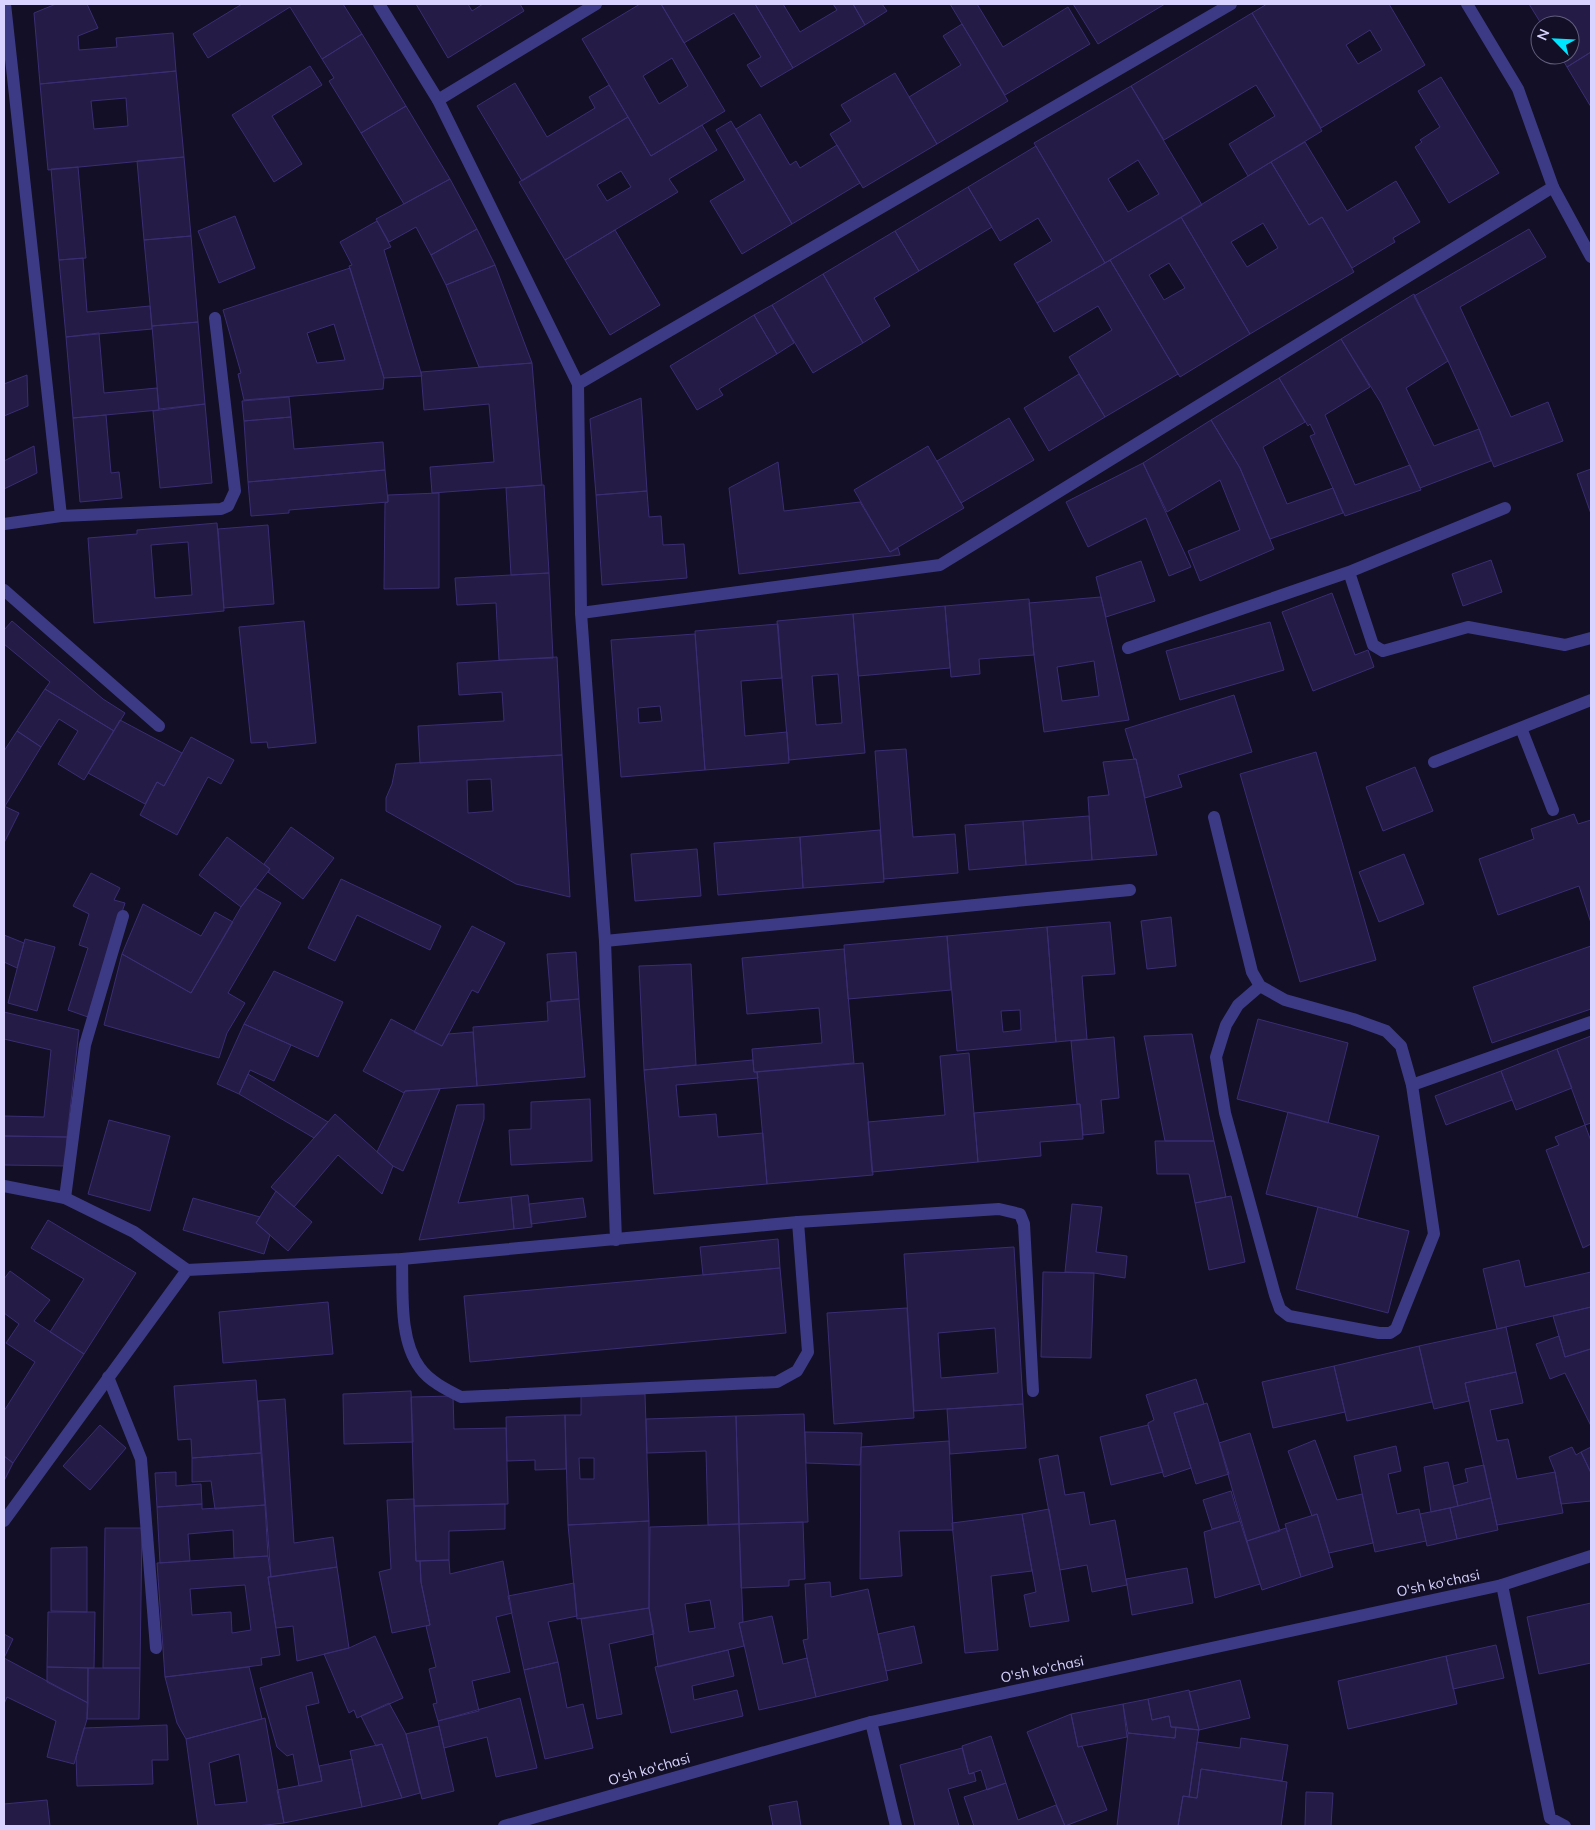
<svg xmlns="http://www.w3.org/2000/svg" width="1595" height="1830" viewBox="0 0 1595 1830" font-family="Mulish,sans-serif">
	<rect width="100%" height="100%" fill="#130f26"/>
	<path fill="#241b47" stroke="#3b2d73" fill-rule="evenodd" d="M56 4H87L98 28 78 36 79 50 117 47 116 38 173 33 176 71 40 84 34 13Z
		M242 4H343L362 34 322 59 290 7 208 58 193 34Z
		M416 4H468L472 11 483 4H520L524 11 448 58Z
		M640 4H661L725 111 651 156 582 39ZM672 58 688 86 659 104 643 76Z
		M661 4H755L793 68 761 87 747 65 761 57 734 13 684 43Z
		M755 4H783L800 32 837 10 833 4H853L865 25 793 68Z
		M853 4H882L887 11 865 25Z
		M950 4H977L1003 47 1068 7 1090 44 1005 95Z
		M1073 4H1165L1098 44Z
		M1267 4H1389L1425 65 1321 128 1252 13ZM1370 30 1382 50 1358 64 1346 45Z
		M1529 4H1591V52L1567 67 1560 55H1570V25H1542Z
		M1252 13 1322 131 1248 176 1229 144 1275 116 1256 85 1164 140 1131 86Z
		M962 24 1008 101 937 144 909 97 961 65 943 36Z
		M362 34 406 106 361 133 329 81 334 78 322 59Z
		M1591 52V107L1567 67Z
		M310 66 322 85 272 116 302 164 274 182 232 115Z
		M176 71 184 157 48 170 40 84ZM126 98 128 126 94 129 91 101Z
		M895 73 937 144 863 188 830 134 851 121 841 105Z
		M1441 77 1499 173 1449 203 1415 147 1422 142 1420 140 1440 127 1418 91Z
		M515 83 547 137 595 108 589 97 609 85 628 117 522 181 477 106Z
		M1131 86 1202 205 1105 263 1034 143ZM1138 160 1159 194 1128 212 1108 179Z
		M406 106 450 179 404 204 361 133Z
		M760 114 790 165 796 161 800 168 837 145 860 183 792 224 736 129Z
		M628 117 651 156 702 125 717 150 669 179 678 192 565 260 519 182ZM621 171 631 187 607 201 597 185Z
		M731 121 792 224 742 254 710 201 745 180 716 130Z
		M1305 142 1347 211 1396 181 1420 222 1393 238 1395 242 1352 268 1322 217 1309 225 1271 162Z
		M1036 146 1105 263 1037 303 1014 264 1052 241 1038 218 1000 241 968 187Z
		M184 157 191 236 144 240 137 161Z
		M1271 162 1309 225 1322 217 1354 272 1250 334 1181 217ZM1263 223 1278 248 1247 267 1231 242Z
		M78 167 86 258 59 260 51 169Z
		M450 179 477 229 431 255 416 227 389 242 376 219Z
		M968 187 992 227 919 271 895 231Z
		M235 216 255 268 219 283 198 231Z
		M1181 217 1250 334 1180 377 1110 260ZM1169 263 1185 288 1164 300 1149 275Z
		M377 221 391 247 384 250 422 376 384 378 349 266 352 265 340 242Z
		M477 229 495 265 446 285 431 255Z
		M1529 229 1546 257 1460 307 1511 417 1548 402 1563 441 1494 467 1479 429 1448 361 1414 296Z
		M615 230 660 305 610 335 565 260Z
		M895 231 919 271 874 298 890 326 863 343 823 274Z
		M191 236 198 322 152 326 144 240Z
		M83 258 87 312 150 306 152 329 66 337 59 260Z
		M1110 260 1178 374 1105 417 1069 357 1112 330 1098 306 1054 332 1037 303Z
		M495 265 532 363 479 367 446 285Z
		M350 268 384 378 383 389 244 400 238 374 241 373 223 310ZM334 324 345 360 317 363 307 333Z
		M823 274 863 343 813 373 772 305Z
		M1414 294 1448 361 1406 388 1434 446 1479 429 1491 461 1420 488 1381 403 1341 339Z
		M772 305 794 343 777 354 754 315Z
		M754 315 777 354 719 389 723 395 697 410 670 366Z
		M198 322 205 404 159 409 152 326Z
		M99 333 104 393 157 388 159 410 73 418 66 337Z
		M1341 339 1370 387 1325 415 1355 485 1410 465 1421 490 1345 516 1310 436 1315 434 1310 424 1308 426 1279 378Z
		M532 363 542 485 432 493 430 467 494 462 489 404 424 410 421 372Z
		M1079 374 1105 417 1049 451 1024 408Z
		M27 375 28 406 4 416V384Z
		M1279 378 1305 422 1263 447 1287 504 1333 488 1343 513 1270 539 1240 468 1211 420Z
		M289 397 291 417 244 421 242 401Z
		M641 398 647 491 596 495 590 419Z
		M205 404 212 483 160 488 153 411Z
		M106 415 111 473 119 472 122 498 80 502 73 418Z
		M291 417 294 449 383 442 385 470 248 482 244 421Z
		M1009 418 1034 460 961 503 937 461Z
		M1211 420 1240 468 1274 549 1200 581 1188 551 1240 530 1220 480 1167 512 1143 463Z
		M34 446 37 473 4 489V461Z
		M928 446 964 508 890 552 854 490Z
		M778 462 784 511 860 502 890 552 898 548 900 555 739 574 729 488Z
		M1143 463 1191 567 1169 576 1146 518 1088 547 1066 502Z
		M1591 469V514L1577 474Z
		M385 470 388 502 289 510V513L251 516 248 482Z
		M544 485 549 573 511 575 506 488Z
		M647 491 649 517 661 516 663 545 684 544 687 578 602 585 596 495Z
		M439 493V588L384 589 385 503 388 502V495Z
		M217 523 224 611 94 623 88 538 137 534V530ZM188 542 192 595 155 598 151 545Z
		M268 525 274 604 224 608 218 529Z
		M1491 560 1502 592 1463 606 1452 574Z
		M1141 561 1155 601 1106 617 1096 577Z
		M549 573 553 658 499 660 496 603 457 605 455 578Z
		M1332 593 1355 655 1368 650 1374 667 1313 691 1282 612Z
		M1101 597 1129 720 1044 732 1034 655 1029 603ZM1094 661 1099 696 1062 701 1057 667Z
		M1029 599 1034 655 979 659 980 674 951 677 945 606Z
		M945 606 950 668 858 676 853 614Z
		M853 614 865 753 789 760 777 621ZM838 674 842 723 816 725 812 676Z
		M12 621 103 699 125 713 114 731 45 689 50 682 4 644V630Z
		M304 621 316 743 268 748 267 742 251 743 239 627Z
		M1270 622 1284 670 1180 700 1166 651Z
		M778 624 782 678 741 681 745 736 787 732 789 763 705 770 695 631Z
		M695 634 705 770 621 777 611 640ZM660 706 662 721 639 723 638 708Z
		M557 657 562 755 420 763 418 726 504 721 502 692 459 695 457 663Z
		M45 689 114 731 84 780 58 764 78 731 59 719 41 747 17 731Z
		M1234 695 1252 752 1178 775 1182 787 1145 798 1136 759H1134L1125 729Z
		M120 720 182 753 164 786 157 782 145 804 88 773Z
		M17 731 41 747 5 806 4 751Z
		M191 737 234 760 221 784 208 777 177 835 140 815 157 782 164 786Z
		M906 749 913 837 955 834 958 873 884 879 875 751Z
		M1316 752 1376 960 1300 982 1240 774Z
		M562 755 570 897 516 884 386 811V798L392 784 396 764ZM491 779 493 811 468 813 467 780Z
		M1136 759 1157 855 1092 860 1088 797 1109 795 1103 762Z
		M1415 767 1433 811 1383 831 1366 787Z
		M4 806 19 813 4 843Z
		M1574 814 1578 824 1591 820V923L1579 886 1498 915 1479 859 1534 839 1531 829Z
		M1089 816 1092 860 1026 865 1023 821Z
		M1023 821 1026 865 969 870 965 825Z
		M291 827 334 858 303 899 268 872 270 869 264 864Z
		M880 830 884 882 803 888 800 837Z
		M227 837 270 869 241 907 199 875Z
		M800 837 803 888 718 895 714 843Z
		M697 849 701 896 635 901 631 854Z
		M1404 854 1424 904 1379 922 1359 872Z
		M91 873 120 888 114 900 125 903 88 1017 68 1010 88 948 79 945 89 914 73 906Z
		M341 879 441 926 430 950 357 915 335 961 308 948Z
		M255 888 281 903 228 993 245 1003 227 1033 219 1058 104 1025 122 954 191 993 241 907Z
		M143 904 201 936 215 912 233 922 191 993 122 954Z
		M1171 917 1176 966 1147 969 1141 921Z
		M1110 922 1115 974 1082 976 1087 1039 1056 1042 1047 927Z
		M472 926 505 943 478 993 472 990 442 1046 414 1032Z
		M1047 927 1056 1042 957 1051 947 936ZM1020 1010 1021 1030 1003 1032 1001 1011Z
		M4 935 24 943 17 968 4 962Z
		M947 936 951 990 848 999 844 945Z
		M25 939 55 947 37 1011 8 1003Z
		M1591 946V1009L1492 1043 1473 987Z
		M844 949 854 1063 754 1072 752 1049 822 1043 819 1008 747 1014 742 958Z
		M576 952 579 999 551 1001 547 954Z
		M691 964 696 1065 644 1070 639 966Z
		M274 971 343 1002 318 1057 244 1024Z
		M579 999 585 1077 477 1086 473 1027 548 1021 547 1002Z
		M4 1012 79 1030 67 1137 4 1136V1116L44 1117 51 1050 4 1039Z
		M391 1019 442 1046 448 1034 473 1032 477 1086 405 1091 404 1093 363 1071Z
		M1258 1019 1348 1043 1328 1123 1237 1099Z
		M244 1024 291 1045 274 1081 250 1070 239 1094 217 1084Z
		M1192 1034 1214 1141H1165L1144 1036Z
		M1591 1036V1123L1585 1125 1557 1049Z
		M1114 1037 1119 1098 1101 1100 1104 1133 1083 1135 1080 1104H1077L1071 1041Z
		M1557 1049 1572 1088 1516 1110 1501 1071Z
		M969 1053 978 1162 872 1172 868 1122 945 1115 940 1056Z
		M753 1060 754 1072H757L758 1078 676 1085 679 1117 716 1114 718 1137 763 1133 767 1184 654 1194 644 1070Z
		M863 1063 873 1175 767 1184 757 1072Z
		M1501 1071 1512 1100 1446 1125 1435 1096Z
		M248 1074 328 1122 314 1138 239 1094Z
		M440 1089 403 1171 393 1166 377 1152 405 1091Z
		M590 1099 592 1161 511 1165 509 1130 531 1129V1102Z
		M484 1104V1119L458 1203 511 1197 514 1229 419 1240 457 1105Z
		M1080 1104 1083 1139 1040 1142 1041 1156 978 1162 974 1113Z
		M1288 1112 1379 1136 1357 1217 1266 1194Z
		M335 1114 393 1166 382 1194 338 1155 294 1207 271 1187Z
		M109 1120 170 1136 150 1211 88 1194Z
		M1585 1125 1591 1141V1244L1583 1248 1546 1150 1559 1145 1555 1137Z
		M4 1136 67 1137 66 1166 4 1165Z
		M1155 1141H1214L1226 1197 1195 1203 1189 1174H1157Z
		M276 1191 312 1222 288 1251 256 1223Z
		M528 1195 532 1227 514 1229 511 1197Z
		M1231 1196 1245 1262 1209 1270 1195 1203Z
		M193 1198 260 1217 256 1223 270 1235 264 1254 183 1230Z
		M583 1198 586 1217 531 1224 529 1204Z
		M1072 1204 1102 1207 1096 1252 1127 1256 1125 1278 1094 1273 1065 1272Z
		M1318 1207 1409 1231 1388 1313 1296 1289Z
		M48 1220 136 1273 84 1354 50 1332 84 1279 31 1248Z
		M778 1239 780 1268 703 1275 700 1247Z
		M1014 1247 1023 1404 914 1411 904 1254ZM995 1328 998 1373 941 1378 938 1333Z
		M1519 1260 1525 1287 1591 1272V1307L1497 1329 1483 1269Z
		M780 1268 786 1333 470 1362 464 1296Z
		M10 1271 50 1300 34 1321 84 1354 13 1463 4 1456V1411L35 1362 6 1343 19 1324 4 1313V1279Z
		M1043 1272 1094 1273 1091 1358 1041 1357Z
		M328 1302 333 1354 223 1363 219 1312Z
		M1591 1307V1349L1565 1357 1553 1316Z
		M907 1308 914 1418 834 1424 827 1313Z
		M1506 1327 1516 1372 1465 1383 1469 1401 1434 1409 1419 1346Z
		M1559 1336 1565 1357 1590 1349 1591 1352V1426L1565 1373 1550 1379 1536 1344Z
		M1419 1346 1432 1402 1347 1421 1334 1366Z
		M1334 1366 1345 1412 1273 1428 1262 1382Z
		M1516 1372 1523 1403 1490 1410 1497 1441 1508 1439 1517 1479 1555 1472 1563 1513 1497 1525 1465 1383Z
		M1196 1379 1204 1404 1174 1413 1191 1468 1164 1477 1148 1425V1423L1154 1420 1146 1395Z
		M256 1380 261 1453 192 1458 191 1439 178 1440 174 1386Z
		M411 1391 413 1442 344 1444 343 1394Z
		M645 1394 649 1521 568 1525 565 1415H581V1396ZM579 1458H594V1479H580Z
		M453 1396 454 1429 506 1428 508 1504 414 1506 411 1397Z
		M285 1399 294 1543 333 1537 337 1567 271 1577 258 1401Z
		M1207 1403 1229 1474 1196 1484 1174 1413Z
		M1023 1404 1026 1448 950 1454 947 1409Z
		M804 1414 808 1522 739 1524 736 1416Z
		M565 1415 566 1469 535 1470V1460L507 1461 506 1417Z
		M736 1416 739 1524 708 1525 706 1451 647 1453 646 1419Z
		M100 1425 126 1448 90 1490 63 1466Z
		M1148 1425 1163 1472 1111 1485 1100 1437Z
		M805 1432 862 1433 860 1465 806 1463Z
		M1250 1433 1280 1531 1247 1541 1219 1443Z
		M1315 1440 1337 1500 1362 1494 1373 1543 1329 1553 1317 1514 1312 1516 1288 1451Z
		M949 1441 953 1530 899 1531 902 1576 860 1579 861 1447Z
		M1396 1446 1401 1471 1388 1474 1397 1514 1419 1509 1426 1541 1375 1552 1354 1456Z
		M1572 1447 1576 1455 1581 1452 1591 1473V1501L1561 1504 1555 1472 1549 1457Z
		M1591 1447V1473L1581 1452Z
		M261 1453 265 1505 215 1509 211 1481 192 1482V1458Z
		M1058 1455 1065 1495 1084 1492 1090 1525 1115 1520 1127 1585 1092 1592 1087 1565 1060 1570 1039 1459Z
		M4 1456 13 1463 4 1481Z
		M1448 1462 1458 1506 1431 1512 1424 1467Z
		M1484 1465 1491 1498 1458 1506 1453 1486 1468 1482 1465 1469Z
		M176 1472V1486L201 1484 202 1504 157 1507 155 1473Z
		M1231 1491 1240 1521 1212 1529 1203 1500Z
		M1491 1498 1498 1530 1457 1539 1450 1508Z
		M414 1499 416 1561H420L421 1582 430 1625 392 1633 379 1572 391 1569 387 1500Z
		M202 1504V1509L265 1505 268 1556 234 1558 233 1530 188 1534 190 1561 160 1563 157 1507Z
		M505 1504V1529L449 1531V1560L416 1561 414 1506Z
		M1450 1508 1457 1539 1427 1546 1420 1514Z
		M1049 1509 1069 1621 1030 1627 1024 1595 1036 1592 1022 1514Z
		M1022 1514 1032 1571 991 1576 998 1650 965 1653 952 1523Z
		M1317 1514 1333 1567 1301 1577 1285 1524Z
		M649 1521V1608L577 1619 568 1525Z
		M1240 1521 1260 1584 1215 1598 1204 1532Z
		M803 1522 805 1579 789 1580V1586L741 1588 739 1524Z
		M739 1524 743 1622 739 1623 744 1646 658 1667 649 1608 650 1527ZM710 1600 715 1628 689 1632 685 1604Z
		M105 1528H142L140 1668H103Z
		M1286 1528 1301 1577 1262 1590 1247 1541Z
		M87 1547V1612L51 1611V1548Z
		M268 1556 271 1577H268L280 1655 261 1658 262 1665 165 1677 157 1563ZM245 1585 251 1630 232 1633 231 1612 192 1615 190 1589Z
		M449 1560 450 1574 503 1561 512 1613 496 1617 510 1672 472 1681 479 1711 438 1721 433 1704 437 1703 429 1669 436 1667 426 1626 430 1625 421 1582 420 1561Z
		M337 1567 349 1648 297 1661 293 1626 276 1628 268 1577Z
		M1187 1568 1193 1603 1132 1615 1126 1579Z
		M830 1582 831 1597 868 1589 888 1680 816 1697 803 1640 808 1639 805 1584Z
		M574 1583 577 1616 548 1622 558 1662 524 1670 508 1596Z
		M1591 1603V1663L1539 1674 1527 1617Z
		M649 1608 654 1634 609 1644 622 1714 597 1719 581 1619Z
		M48 1612H95L94 1668 47 1667Z
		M772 1616 783 1664 807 1658 816 1697 759 1710 739 1623Z
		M914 1626 922 1663 886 1671 878 1634Z
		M4 1634 13 1639 4 1658Z
		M375 1636 403 1698 357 1718 354 1710 349 1713 324 1654 349 1648Z
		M1496 1645 1504 1678 1453 1689 1446 1656Z
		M728 1650 734 1676 692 1686 694 1700 737 1690 743 1716 671 1733 655 1667Z
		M1446 1656 1457 1704 1348 1729 1338 1681Z
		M4 1658 88 1703 87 1719 74 1764 47 1757 56 1721 7 1697 4 1704Z
		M558 1662 567 1708 583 1704 593 1748 545 1759 524 1670Z
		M47 1667 88 1668V1703L47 1682Z
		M249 1667 262 1719 186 1739 177 1723 165 1677Z
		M88 1668H140L139 1719H87Z
		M312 1672 319 1703 306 1706 322 1781 299 1786 293 1754 287 1756 277 1747 260 1688Z
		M1240 1680 1250 1718 1199 1730 1189 1692Z
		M1189 1690 1199 1730 1171 1727 1169 1716 1152 1720 1148 1699Z
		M520 1698 537 1768 496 1777 487 1737 444 1748 438 1721Z
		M1148 1699 1152 1720 1169 1716 1171 1727H1176L1175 1738 1128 1733 1123 1704Z
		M389 1703 406 1734 420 1793 402 1798 382 1744 376 1746 361 1716Z
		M1123 1704 1127 1737 1078 1747 1071 1714Z
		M1071 1714 1078 1747 1082 1746 1107 1810 1065 1826 1027 1732Z
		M265 1718 284 1823 257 1826H198L186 1739ZM239 1754 247 1802 215 1805 209 1763Z
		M167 1725 168 1760H152L153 1784 77 1786 76 1757 84 1728Z
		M439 1726 454 1791 422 1799 406 1734Z
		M1176 1727 1199 1730 1189 1797 1183 1796 1178 1826H1117L1128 1733 1175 1738Z
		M991 1736 1006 1783 987 1790 981 1770 969 1774 962 1746Z
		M1241 1738 1288 1745 1282 1781 1201 1769 1197 1798 1189 1797 1197 1742 1240 1748Z
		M382 1744 402 1798 362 1807 350 1751Z
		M962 1748 969 1774 974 1773 976 1781 948 1789 959 1826H915L900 1765Z
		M352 1759 362 1807 284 1823 277 1790 322 1781 319 1766Z
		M1201 1769 1287 1782 1281 1826H1178L1183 1796 1197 1798Z
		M1006 1783 1018 1820 1056 1805 1065 1826H974L964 1797Z
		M1306 1792 1333 1793 1331 1826H1305Z
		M47 1800 50 1826H4V1804Z
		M797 1801 801 1826H773L769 1806Z"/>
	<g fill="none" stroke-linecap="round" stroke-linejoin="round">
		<path stroke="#3d3a85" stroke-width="12" d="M438 100 596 4
			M578 384 1231 4
			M1349 572 1505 508
			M4 590 159 726
			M581 613 940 565 1553 187
			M1128 648 1349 572 1373 645 1383 651 1468 627 1565 645 1591 638
			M1521 728 1553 810
			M1434 762 1591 700
			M1214 817 1252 972 1260 986 1285 1000 1353 1019 1386 1031 1401 1046 1412 1085 1434 1234 1396 1329 1390 1333H1379L1289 1316 1280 1309 1275 1295 1225 1113 1216 1057 1226 1025 1238 1005 1260 986
			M605 941 1130 890
			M65 1198 85 1045 123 916
			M402 1259C403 1293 399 1340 420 1368 429 1381 447 1390 461 1397L777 1382 797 1371 808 1352 798 1222
			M108 1377 141 1459 156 1648
			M1502 1585 1550 1818 1565 1826
			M871 1722 896 1826"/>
		<path stroke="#3d3a85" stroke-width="12" d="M379 4 438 100 578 384 581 613 605 941 616 1240
			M1467 4 1518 89 1553 187 1591 257
			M61 516 221 509 228 506 235 491 215 318
			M4 524 61 516 5 4
			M1412 1085 1591 1022
			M4 1186 65 1198 134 1232 187 1270 402 1259 798 1222 999 1209 1020 1214 1024 1224 1033 1391
			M4 1521 187 1270
			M504 1826 871 1722 1502 1585 1591 1556"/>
	</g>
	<g text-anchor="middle" stroke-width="4" stroke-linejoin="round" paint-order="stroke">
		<g font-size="14" fill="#d9d4ff" stroke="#130f26">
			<text transform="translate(1438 1583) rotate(-12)" y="5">O'sh ko'chasi</text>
			<text transform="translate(1042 1669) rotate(-12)" y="5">O'sh ko'chasi</text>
			<text transform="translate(649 1769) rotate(-16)" y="5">O'sh ko'chasi</text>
		</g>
	</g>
	<rect width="1595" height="1830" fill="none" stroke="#d9d4ff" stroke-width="10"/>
	<g transform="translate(1555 40) rotate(294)"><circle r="24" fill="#130f26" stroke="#625e7d"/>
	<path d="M0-4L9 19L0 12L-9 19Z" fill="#00e5ff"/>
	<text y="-8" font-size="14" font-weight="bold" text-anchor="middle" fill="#d9d4ff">N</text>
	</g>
</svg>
